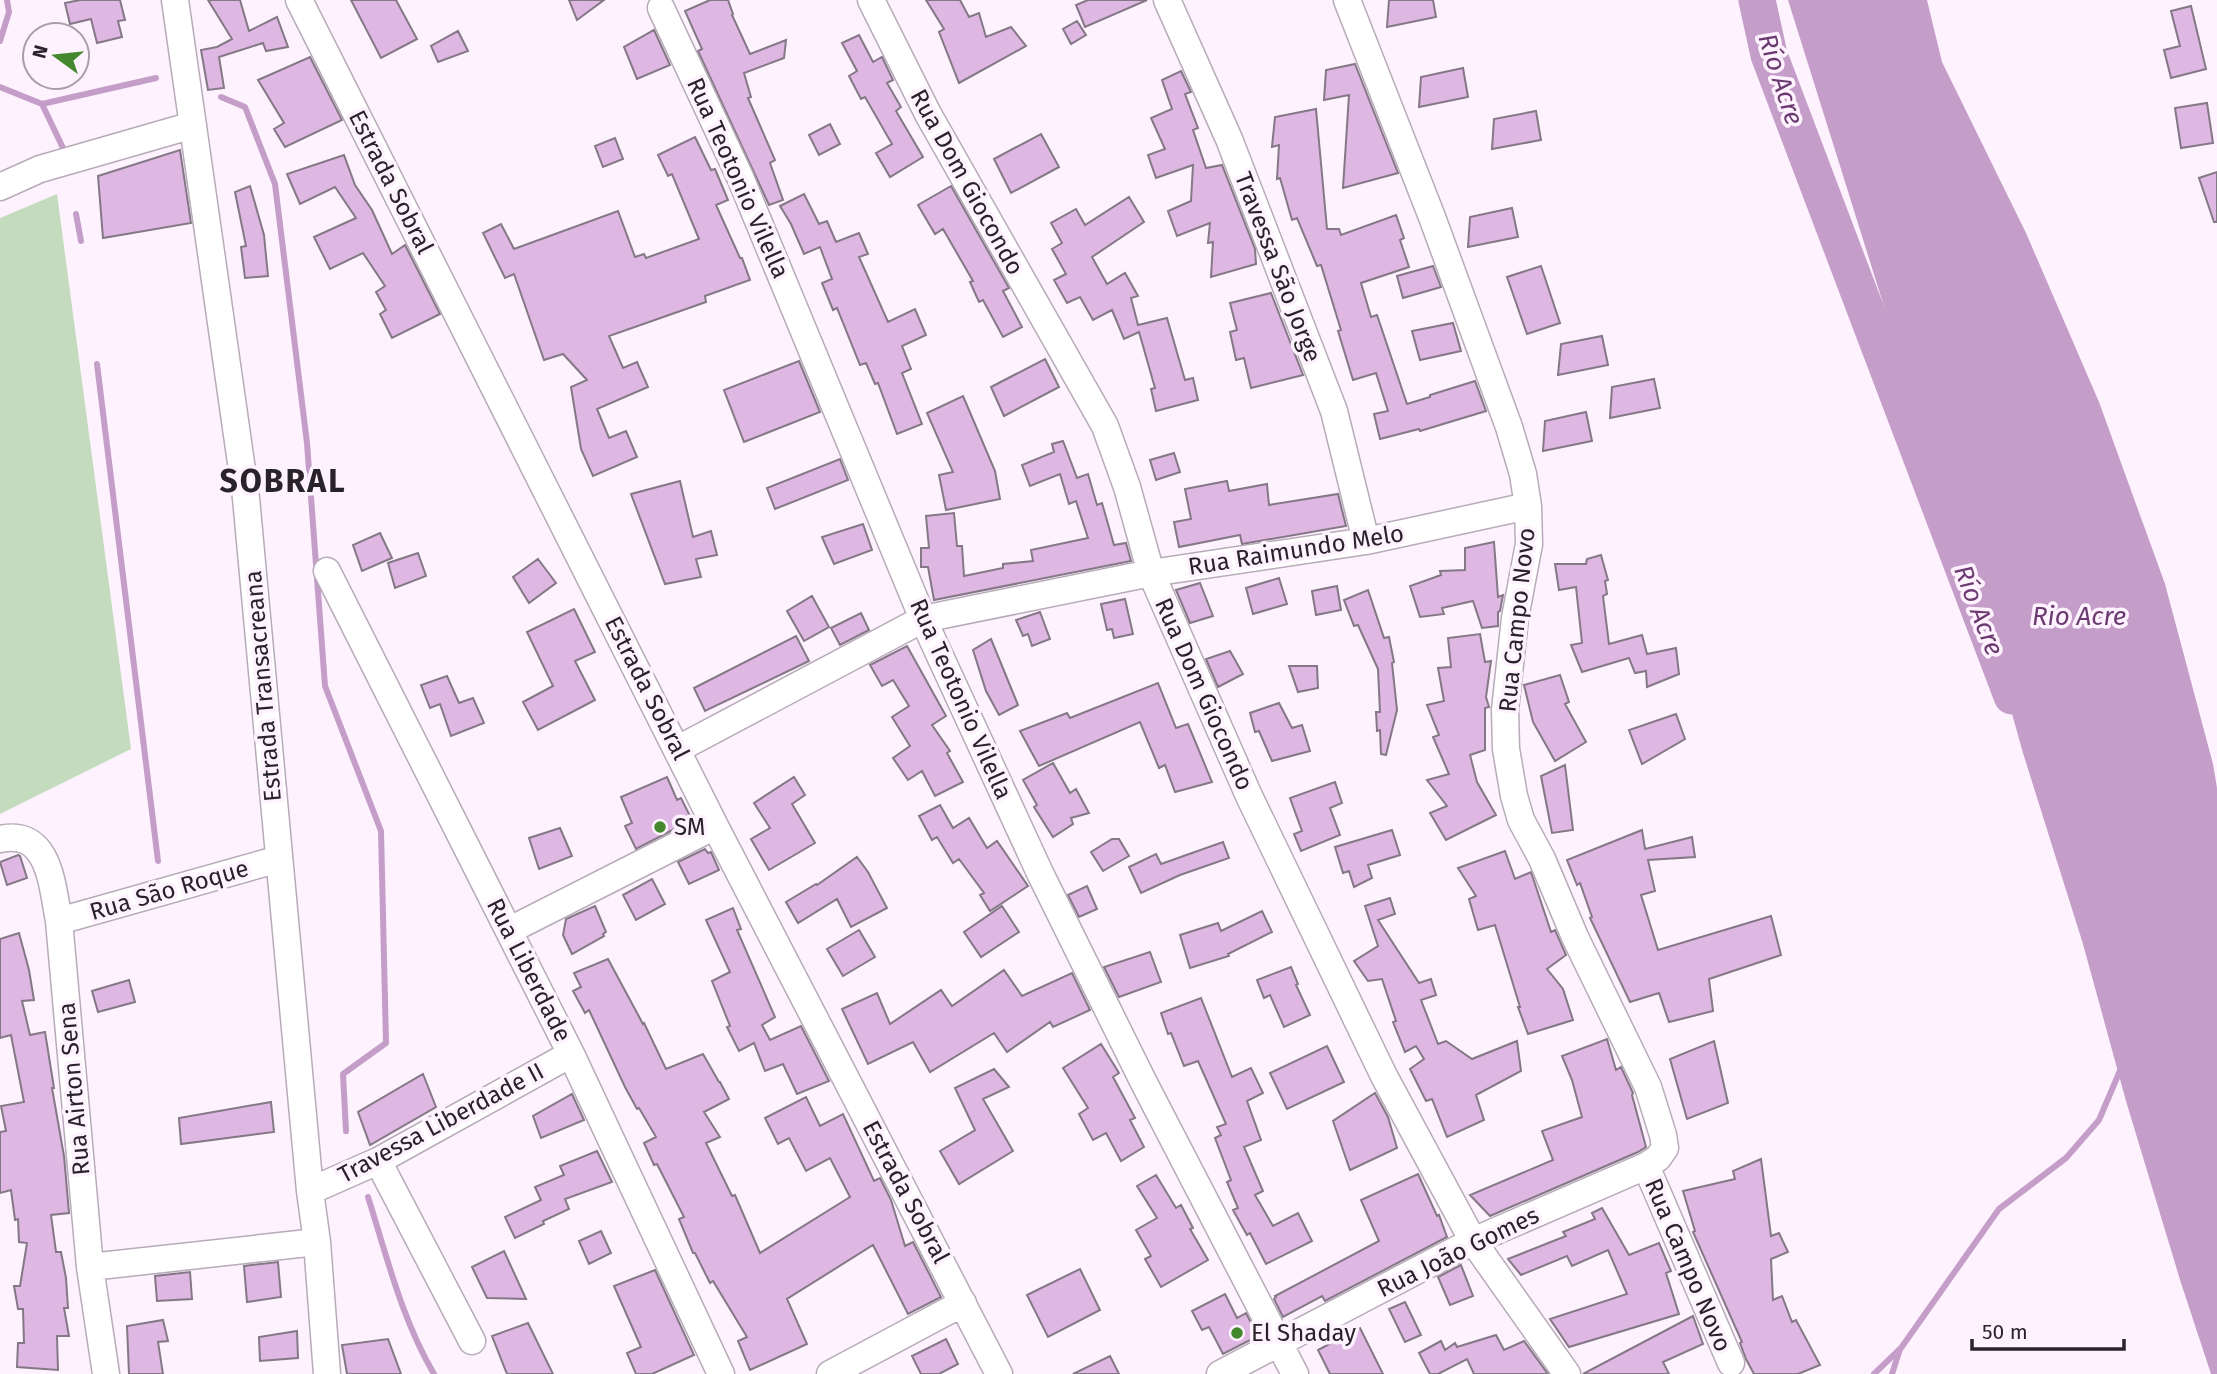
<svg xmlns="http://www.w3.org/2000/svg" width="2217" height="1374" viewBox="0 0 2217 1374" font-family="'Fira Sans',sans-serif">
	<rect width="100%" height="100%" fill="#fef2ff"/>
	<path fill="#c4dcbd" d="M57 194 131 749 0 814V218Z"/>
	<path fill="#c49ec8" d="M1788 0H1927L1942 62 2026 233 2099 402 2165 584 2213 764 2217 788V1374H2211L2181 1283 2126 1101 2083 944 2023 753 1970 564 1908 383Z"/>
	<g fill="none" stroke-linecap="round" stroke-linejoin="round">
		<path stroke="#c49ec8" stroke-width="6" d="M0 41 9 12 7 0
			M0 87 42 104 156 78
			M221 97 245 107 275 184 307 443 325 686 381 831 386 1043 343 1074 346 1131
			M42 104 63 148
			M76 214 81 241
			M97 364 158 861
			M368 1197C387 1257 402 1320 434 1374
			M1874 1374 1901 1348 1999 1209 2066 1158 2099 1120 2122 1066
			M1892 1374 1900 1349"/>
		<path stroke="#c49ec8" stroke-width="37" d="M1757 0 1769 55 2012 696"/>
	</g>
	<path fill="#deb7e2" stroke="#857886" stroke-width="2" d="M80 0H120L125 20 118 21 122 37 97 43 91 19 70 24 65 3Z
		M208 0H240L249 31 277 17 288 47 266 51 263 43 219 57 224 88 208 90 201 50 217 47 232 39Z
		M351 0H396L417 39 381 58Z
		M569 0H604L577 20Z
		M710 0H728L733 14 732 15 750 54 786 40 784 58 744 73 751 97 748 98 775 160 770 163 783 200 769 205 698 51 702 49 685 11Z
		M926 0H960L969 17 979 13 986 37 1011 27 1026 46 959 83 939 32 944 29Z
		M1088 0H1147L1085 27 1076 5Z
		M1389 0H1433L1436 17 1387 27Z
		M2191 6 2206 69 2171 78 2164 50 2180 46 2171 11Z
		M1077 21 1086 35 1071 44 1063 29Z
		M654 30 670 65 637 79 624 47Z
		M458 31 468 51 438 62 431 46Z
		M859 35 873 62 882 57 893 80 887 83 901 107 896 111 923 157 890 177 876 153 892 144 865 97 861 99 849 76 857 71 842 43Z
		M310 57 342 120 285 147 274 129 284 123 258 80Z
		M1355 64 1398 173 1343 188 1349 95 1324 100 1326 70Z
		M1463 68 1468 97 1419 107 1421 77Z
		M1181 71 1191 92 1185 94 1198 128 1193 130 1206 168 1222 165 1255 249 1256 264 1211 277 1213 242 1208 243 1210 223 1177 236 1168 211 1191 201 1193 165 1156 178 1148 155 1165 149 1151 118 1172 109 1162 80Z
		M2207 103 2213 143 2181 148 2175 108Z
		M1316 109 1327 229H1339L1341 235 1396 215 1404 238 1400 240 1409 267 1361 283 1371 317 1377 315 1407 404 1430 397V395L1475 381 1486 411 1420 431 1419 429 1380 439 1374 414 1388 411 1376 373 1353 380 1338 331 1341 330 1321 265 1317 266 1297 218 1292 220 1280 178 1277 179 1279 145 1272 147 1275 117Z
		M1536 111 1541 140 1492 149 1494 119Z
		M830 124 840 144 819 155 809 135Z
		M1041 134 1059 167 1011 193 994 159Z
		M695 137 711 170 715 169 728 200 716 205 740 258H742L750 280 705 296 706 302 609 336 623 368 637 362 648 387 597 409 609 438 626 431 637 457 593 476 581 449 571 387 587 380 563 354 544 360 514 274 505 278 483 233 501 224 514 249 618 211 635 257 644 254 646 258 699 239 672 174 668 176 658 155Z
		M615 138 623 159 603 167 595 146Z
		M180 150 191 223 103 238 98 176Z
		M344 155 355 185 372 210 392 254 405 245 440 314 392 338 380 314 386 310 376 292 385 286 363 253 330 269 314 237 356 218 335 187 300 204 287 174Z
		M2217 172V222H2214L2199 178Z
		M250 186 264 235 268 276 245 278 241 247 246 246 235 192Z
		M951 186 1009 288 1003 291 1022 327 1003 337 983 300 979 302 970 282 973 281 943 229 935 234 918 205Z
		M804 194 819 224 827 221 836 242 859 233 868 254 859 257 888 322 915 309 926 335 902 346 911 369 902 373 922 424 897 434 878 383 875 384 866 363 860 365 837 308 833 310 822 283 832 279 820 247 804 254 791 224 780 206Z
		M1129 197 1144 222 1092 257 1107 284 1125 273 1138 296 1131 298 1138 325 1167 318 1185 380 1193 378 1198 400 1156 411 1151 389 1155 388 1139 332 1124 339 1112 310 1093 320 1080 297 1067 303 1054 280 1066 274 1052 249 1062 243 1051 223 1076 209 1085 225Z
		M1512 208 1518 237 1468 247 1470 217Z
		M1433 266 1441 287 1403 298 1397 276Z
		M1541 266 1560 323 1527 334 1507 277Z
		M1271 293 1303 375 1251 388 1244 358 1236 360 1230 332 1237 330 1230 303Z
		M1453 323 1461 351 1420 360 1412 331Z
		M1602 336 1608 365 1558 375 1561 344Z
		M1045 359 1059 387 1004 416 991 387Z
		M799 361 820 412 744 442 724 390Z
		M1654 379 1660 408 1610 418 1612 387Z
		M963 396 995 471 1000 499 946 510 939 475 953 472 927 413Z
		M1586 412 1592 441 1543 451 1545 421Z
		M1063 441 1077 478 1088 474 1097 505 1102 503 1114 545 1126 543 1131 561 934 600 928 567H921V548H929L926 516 954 513 957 546H962L964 576 1003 568V564L1033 561 1031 550 1088 538 1076 501 1069 504 1060 474 1030 486 1022 465 1054 452 1052 444Z
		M1174 453 1180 472 1156 480 1150 460Z
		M840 459 848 480 775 509 767 488Z
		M680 481 693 537 711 531 717 555 696 559 701 577 665 584 631 494Z
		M1227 481 1229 491 1267 484 1269 505 1338 494 1346 526 1242 544 1240 535 1179 547 1174 522 1191 519 1185 489Z
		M863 524 872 550 834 564 822 537Z
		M380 533 392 558 362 571 353 545Z
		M1494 542 1498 597 1503 595 1500 611 1498 612V626L1482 628 1473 601 1442 608 1444 614 1420 617 1410 586 1441 575 1440 571 1465 570V548Z
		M418 553 426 576 395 588 388 563Z
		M1601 555 1608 580 1605 581 1607 594 1603 596 1609 644 1642 635 1647 654 1676 648 1679 674 1647 687 1646 671 1635 673 1629 658 1582 672 1571 645 1582 643 1576 587 1559 590 1555 564H1586L1587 559Z
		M538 559 556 583 529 603 513 577Z
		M1279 578 1287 604 1253 614 1246 588Z
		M1200 583 1213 616 1190 623 1176 590Z
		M1337 586 1341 610 1316 615 1312 591Z
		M1368 590 1384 638 1389 637 1394 662 1392 663 1397 710 1386 755 1381 754 1380 730 1377 731 1376 712H1380L1378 669 1358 625 1354 626 1344 600Z
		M812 596 829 627 804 641 787 611Z
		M1125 599 1133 634 1114 638 1112 629 1107 630 1101 604Z
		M574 609 595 652 575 661 595 700 538 730 523 702 553 686 527 632Z
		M1040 612 1050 639 1032 646 1028 634 1023 636 1016 620Z
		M861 613 869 630 840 645 831 628Z
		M1480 634 1485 662 1491 661 1486 697 1489 707 1485 708V750L1470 755 1477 782 1496 815 1446 840 1430 813 1447 806 1427 780 1449 774 1433 737 1439 735 1427 705 1444 701 1438 668 1451 667 1448 638Z
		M796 636 809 661 705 711 694 688Z
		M991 639 1018 705 999 715 986 691 973 650Z
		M907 646 946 716 932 725 950 751 947 753 963 782 935 796 922 771 908 780 893 758 910 746 892 717 909 706 893 680 882 686 870 665Z
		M1230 651 1243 674 1218 687 1206 659Z
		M1289 666H1317L1318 688 1298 692Z
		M1560 675 1569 702 1565 704 1586 742 1555 761 1533 722 1524 685Z
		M447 676 459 703 473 698 484 723 451 736 440 704 430 708 421 685Z
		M1158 683 1176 728 1188 724 1212 782 1175 792 1165 765 1159 768 1140 722 1039 766 1020 731 1067 713 1070 718Z
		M1279 703 1292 728 1302 725 1310 751 1272 761 1259 731 1255 732 1250 713Z
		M1676 714 1685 739 1642 764 1629 730Z
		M1053 763 1070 793 1076 789 1089 813 1071 818 1073 824 1053 837 1034 807 1037 805 1023 780Z
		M1565 765 1573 830 1552 833 1541 776Z
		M667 777 677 800 681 798 692 820 636 849 625 826 632 823 621 797Z
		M794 777 805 795 792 804 815 843 769 870 751 839 770 828 754 803Z
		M1335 782 1342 803 1330 808 1340 835 1301 851 1294 834 1302 831 1290 798Z
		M940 805 953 828 969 818 987 848 997 841 1028 886 990 911 980 895 984 893 959 859 953 863 937 837 932 840 919 816Z
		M560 828 572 856 539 869 529 838Z
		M1392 830 1400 855 1368 865 1372 878 1354 887 1349 871 1343 873 1335 847Z
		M1642 830 1645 849 1692 837 1695 857 1648 860 1655 891 1641 895 1658 950 1771 916 1781 955 1709 979 1713 1011 1669 1022 1659 993 1630 1002 1590 918 1592 917 1580 883 1577 885 1567 860Z
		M1112 839H1119L1129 856 1103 871 1091 852Z
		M1223 842 1229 858 1180 875 1141 893 1129 867 1156 854 1161 864Z
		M705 849 708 853 711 852 719 870 689 884 678 862Z
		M1505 851 1515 879 1531 872 1551 932 1555 930 1566 955 1547 969 1563 989 1573 1020 1528 1034 1518 1007H1520L1495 925 1478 930 1469 899 1476 896 1458 868Z
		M18 855 20 856 27 878 7 885 0 862Z
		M857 857 868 872 887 908 851 927 837 899 798 923 786 902 816 884 817 885Z
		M652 879 665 904 636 920 623 895Z
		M1087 886 1097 909 1079 917 1068 895Z
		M1390 898 1395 914 1378 920 1419 983 1431 979 1436 995 1421 1000 1438 1044 1446 1041 1472 1059 1517 1041 1521 1071 1476 1095 1484 1120 1447 1137 1432 1099 1426 1101 1410 1069 1424 1059 1416 1046 1405 1052 1393 1022 1396 1021 1382 979 1368 981 1354 961 1378 946 1365 906Z
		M595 906 606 932 603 934 604 936 572 954 563 935 566 919Z
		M1002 906 1019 932 981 957 964 932Z
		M733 908 741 929 737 930 775 1017 762 1025 770 1040 801 1026 829 1081 797 1094 783 1064 765 1071 754 1043 739 1051 727 1027 730 1026 712 981 730 972 706 920Z
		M1262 911 1272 932 1228 954 1229 956 1190 968 1180 935 1218 923 1221 931Z
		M859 930 875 957 843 976 827 949Z
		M19 933 29 970 34 1000 22 1001 30 1035 45 1032 54 1088H52L64 1156 69 1213 51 1215 56 1252H61L66 1278 68 1308H64L69 1336H57L58 1370 17 1367 18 1343H24L23 1309H18L14 1286H20L27 1243 19 1242 18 1219 15 1220 11 1190 0 1193V1132L6 1131 1 1106 24 1102 11 1035 0 1038V939Z
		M1150 952 1161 982 1119 997 1104 967Z
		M608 959 643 1024 644 1023 666 1069 703 1054 719 1082H720L729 1099 704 1112 720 1137 706 1143 732 1196 735 1195 760 1253 850 1197 830 1158 806 1171 789 1138 778 1144 765 1118 806 1097 820 1126 843 1114 874 1181 880 1178 891 1200 905 1246 913 1242 941 1297 908 1314 873 1245 787 1299 807 1344 750 1370 738 1341 747 1337 713 1281 710 1283 695 1253H693L679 1219 684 1217 657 1164 654 1165 644 1143 656 1137 639 1108 637 1109 625 1087 589 1010 585 1013 573 991 581 987 574 973Z
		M1291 967 1298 984 1296 985 1310 1015 1284 1027 1270 995 1264 998 1257 980Z
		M1004 970 1022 996 1072 973 1090 1010 1053 1027 1050 1022 1007 1052 994 1033 930 1072 913 1042 868 1064 842 1009 877 993 890 1024 941 990 952 1006Z
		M129 980 135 1002 98 1012 92 991Z
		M1201 998 1232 1077 1251 1068 1263 1093 1247 1101 1261 1140 1244 1147 1263 1191 1255 1195 1273 1226 1298 1213 1312 1241 1266 1264 1250 1233 1247 1235 1233 1210 1238 1208 1227 1182 1231 1180 1215 1138 1221 1135 1217 1127 1226 1124 1198 1061 1184 1066 1171 1033 1168 1034 1161 1013Z
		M1607 1039 1616 1070 1621 1067 1633 1093 1632 1095 1646 1147 1638 1152 1490 1216 1470 1195 1553 1160 1542 1131 1582 1117 1572 1080 1562 1056Z
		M1714 1041 1728 1103 1687 1119 1670 1059Z
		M1101 1044 1119 1073 1113 1077 1135 1118 1130 1120 1144 1147 1121 1161 1106 1133 1093 1140 1079 1114 1088 1108 1063 1068Z
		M1327 1046 1344 1082 1287 1109 1270 1073Z
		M994 1069 1009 1087 983 1099 1013 1151 959 1184 940 1151 975 1130 955 1088Z
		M423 1074 436 1107 370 1145 358 1112Z
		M1375 1093 1388 1117 1397 1148 1350 1170 1333 1121Z
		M572 1094 584 1120 541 1138 533 1116Z
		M271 1102 274 1132 181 1144 179 1118Z
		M597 1151 612 1182 565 1199 569 1209 543 1221 544 1224 515 1238 505 1217 541 1200 535 1187 564 1175 560 1166Z
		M1761 1159 1771 1236 1779 1233 1788 1252 1771 1259 1773 1300 1782 1296 1792 1322 1796 1320 1820 1365 1798 1374H1754L1746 1359 1740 1343 1742 1342 1693 1232 1695 1231 1683 1191 1735 1179 1733 1171Z
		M1418 1174 1437 1216 1439 1215 1447 1237 1325 1301 1322 1296 1283 1317 1274 1299 1276 1297 1275 1296 1379 1241 1361 1200Z
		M1156 1175 1176 1208 1181 1205 1193 1228 1190 1229 1208 1260 1161 1287 1145 1259 1151 1256 1136 1230 1157 1218 1137 1186Z
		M1602 1208 1629 1255 1659 1243 1671 1271 1666 1273 1679 1314 1569 1347 1550 1319 1627 1294 1608 1250 1572 1266 1567 1256 1521 1275 1508 1259 1566 1236 1563 1232 1595 1219 1592 1213Z
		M601 1231 611 1253 589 1264 579 1241Z
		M504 1251 526 1299 487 1298 472 1267Z
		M278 1262 281 1297 247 1302 244 1266Z
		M1461 1265 1473 1296 1450 1305 1438 1277Z
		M1080 1269 1100 1310 1048 1337 1027 1295Z
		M655 1270 694 1355 652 1374H636L627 1353 641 1347 614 1286Z
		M190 1272 192 1299 157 1301 155 1276Z
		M1225 1294 1237 1318 1246 1313 1258 1336 1223 1354 1209 1327 1202 1330 1192 1311Z
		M1405 1302 1421 1335 1405 1342 1389 1309Z
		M1693 1316 1703 1344 1663 1362 1669 1374H1583Z
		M163 1320 168 1341 158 1342 163 1374H129L127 1326Z
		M528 1323 553 1374H507L492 1336Z
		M1360 1328 1383 1374H1330L1318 1350Z
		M297 1331 298 1358 260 1361 259 1337Z
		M1496 1335 1504 1350 1524 1341 1548 1374H1474L1467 1359 1438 1374H1430L1419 1353 1441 1341 1445 1350 1455 1343 1457 1347Z
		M388 1339 401 1374H347L342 1345Z
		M946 1339 958 1364 939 1374H921L912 1356Z
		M1110 1356 1119 1374H1073Z"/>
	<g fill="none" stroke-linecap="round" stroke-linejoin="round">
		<defs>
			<path id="minor" d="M175 0 246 498 310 1191 317 1242 327 1374
				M299 0 715 826 999 1374
				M871 0 928 114 1105 426 1127 487 1151 573 1249 796 1384 1076 1473 1241 1567 1374
				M1167 0 1229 139 1334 411 1366 541
				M661 8 740 177 923 619 1040 873 1143 1081 1295 1374
				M0 187 40 169 193 125
				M327 571 571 1054 721 1374
				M678 749 923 619 1151 573 1366 541 1528 506
				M0 839C50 828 52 886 59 921L90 1267 106 1374
				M59 921 279 859
				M510 930 715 826
				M378 1161 472 1341
				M1646 1166 1731 1363
				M310 1191 378 1161 571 1054
				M90 1267 317 1242
				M830 1374 963 1303
				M1220 1374 1473 1241 1646 1166 1658 1158 1665 1148 1663 1135 1648 1087 1575 937 1542 859 1521 820 1514 796 1506 749 1505 710 1515 618 1529 544 1528 506 1523 474 1509 427 1432 217 1347 0"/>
		</defs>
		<use href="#minor" stroke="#b8abb9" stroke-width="29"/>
		<use href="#minor" stroke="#fff" stroke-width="26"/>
	</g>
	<g fill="#43882d" stroke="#fef2ff" stroke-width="2.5">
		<circle cx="660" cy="827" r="7"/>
		<circle cx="1237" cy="1333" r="7"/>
	</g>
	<g text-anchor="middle" stroke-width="7" stroke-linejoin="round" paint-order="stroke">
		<g font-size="24" fill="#282328" stroke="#fef2ff">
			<text transform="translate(738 178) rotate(66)" y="8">Rua Teotonio Vilella</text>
			<text transform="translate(391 182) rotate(63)" y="8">Estrada Sobral</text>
			<text transform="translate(967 182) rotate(61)" y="8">Rua Dom Giocondo</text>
			<text transform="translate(1278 267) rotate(69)" y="8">Travessa São Jorge</text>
			<text transform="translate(1296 550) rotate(-9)" y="8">Rua Raimundo Melo</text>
			<text transform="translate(1517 620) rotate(-84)" y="8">Rua Campo Novo</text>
			<text transform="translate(263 686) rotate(-95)" y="8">Estrada Transacreana</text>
			<text transform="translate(647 688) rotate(63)" y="8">Estrada Sobral</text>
			<text transform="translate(1204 694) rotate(66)" y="8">Rua Dom Giocondo</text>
			<text transform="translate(961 699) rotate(66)" y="8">Rua Teotonio Vilella</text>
			<text transform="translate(169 890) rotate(-16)" y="8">Rua São Roque</text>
			<text transform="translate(529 970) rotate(63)" y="8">Rua Liberdade</text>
			<text transform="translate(74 1089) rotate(-95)" y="8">Rua Airton Sena</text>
			<text transform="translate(441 1123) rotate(-28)" y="8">Travessa Liberdade II</text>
			<text transform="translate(906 1192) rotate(62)" y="8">Estrada Sobral</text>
			<text transform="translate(1458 1252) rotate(-26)" y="8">Rua João Gomes</text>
			<text transform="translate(1688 1265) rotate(67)" y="8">Rua Campo Novo</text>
		</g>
		<g font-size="24" fill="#282328" stroke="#fef2ff" text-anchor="start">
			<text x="674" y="835">SM</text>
			<text x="1251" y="1341">El Shaday</text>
		</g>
		<g font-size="26" font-style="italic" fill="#6b3a70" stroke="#fef2ff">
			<text transform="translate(1781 79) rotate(72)" y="9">Río Acre</text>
			<text transform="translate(1979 610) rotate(69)" y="9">Río Acre</text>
			<text x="2079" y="625">Rio Acre</text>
		</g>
		<g font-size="32" font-weight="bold" letter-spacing="2" fill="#282328" stroke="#fef2ff">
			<text x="283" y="492">SOBRAL</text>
		</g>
	</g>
	<g transform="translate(56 56) rotate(285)"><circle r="33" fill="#fef2ff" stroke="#a89fa9" stroke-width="2"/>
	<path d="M0-5L12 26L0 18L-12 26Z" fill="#43882d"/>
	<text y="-10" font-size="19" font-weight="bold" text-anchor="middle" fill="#282328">N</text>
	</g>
	<path d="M1972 1339v10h152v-10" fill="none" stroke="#282328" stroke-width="3.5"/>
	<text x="1982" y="1339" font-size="21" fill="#282328" stroke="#fef2ff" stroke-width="5" paint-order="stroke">50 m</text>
</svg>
